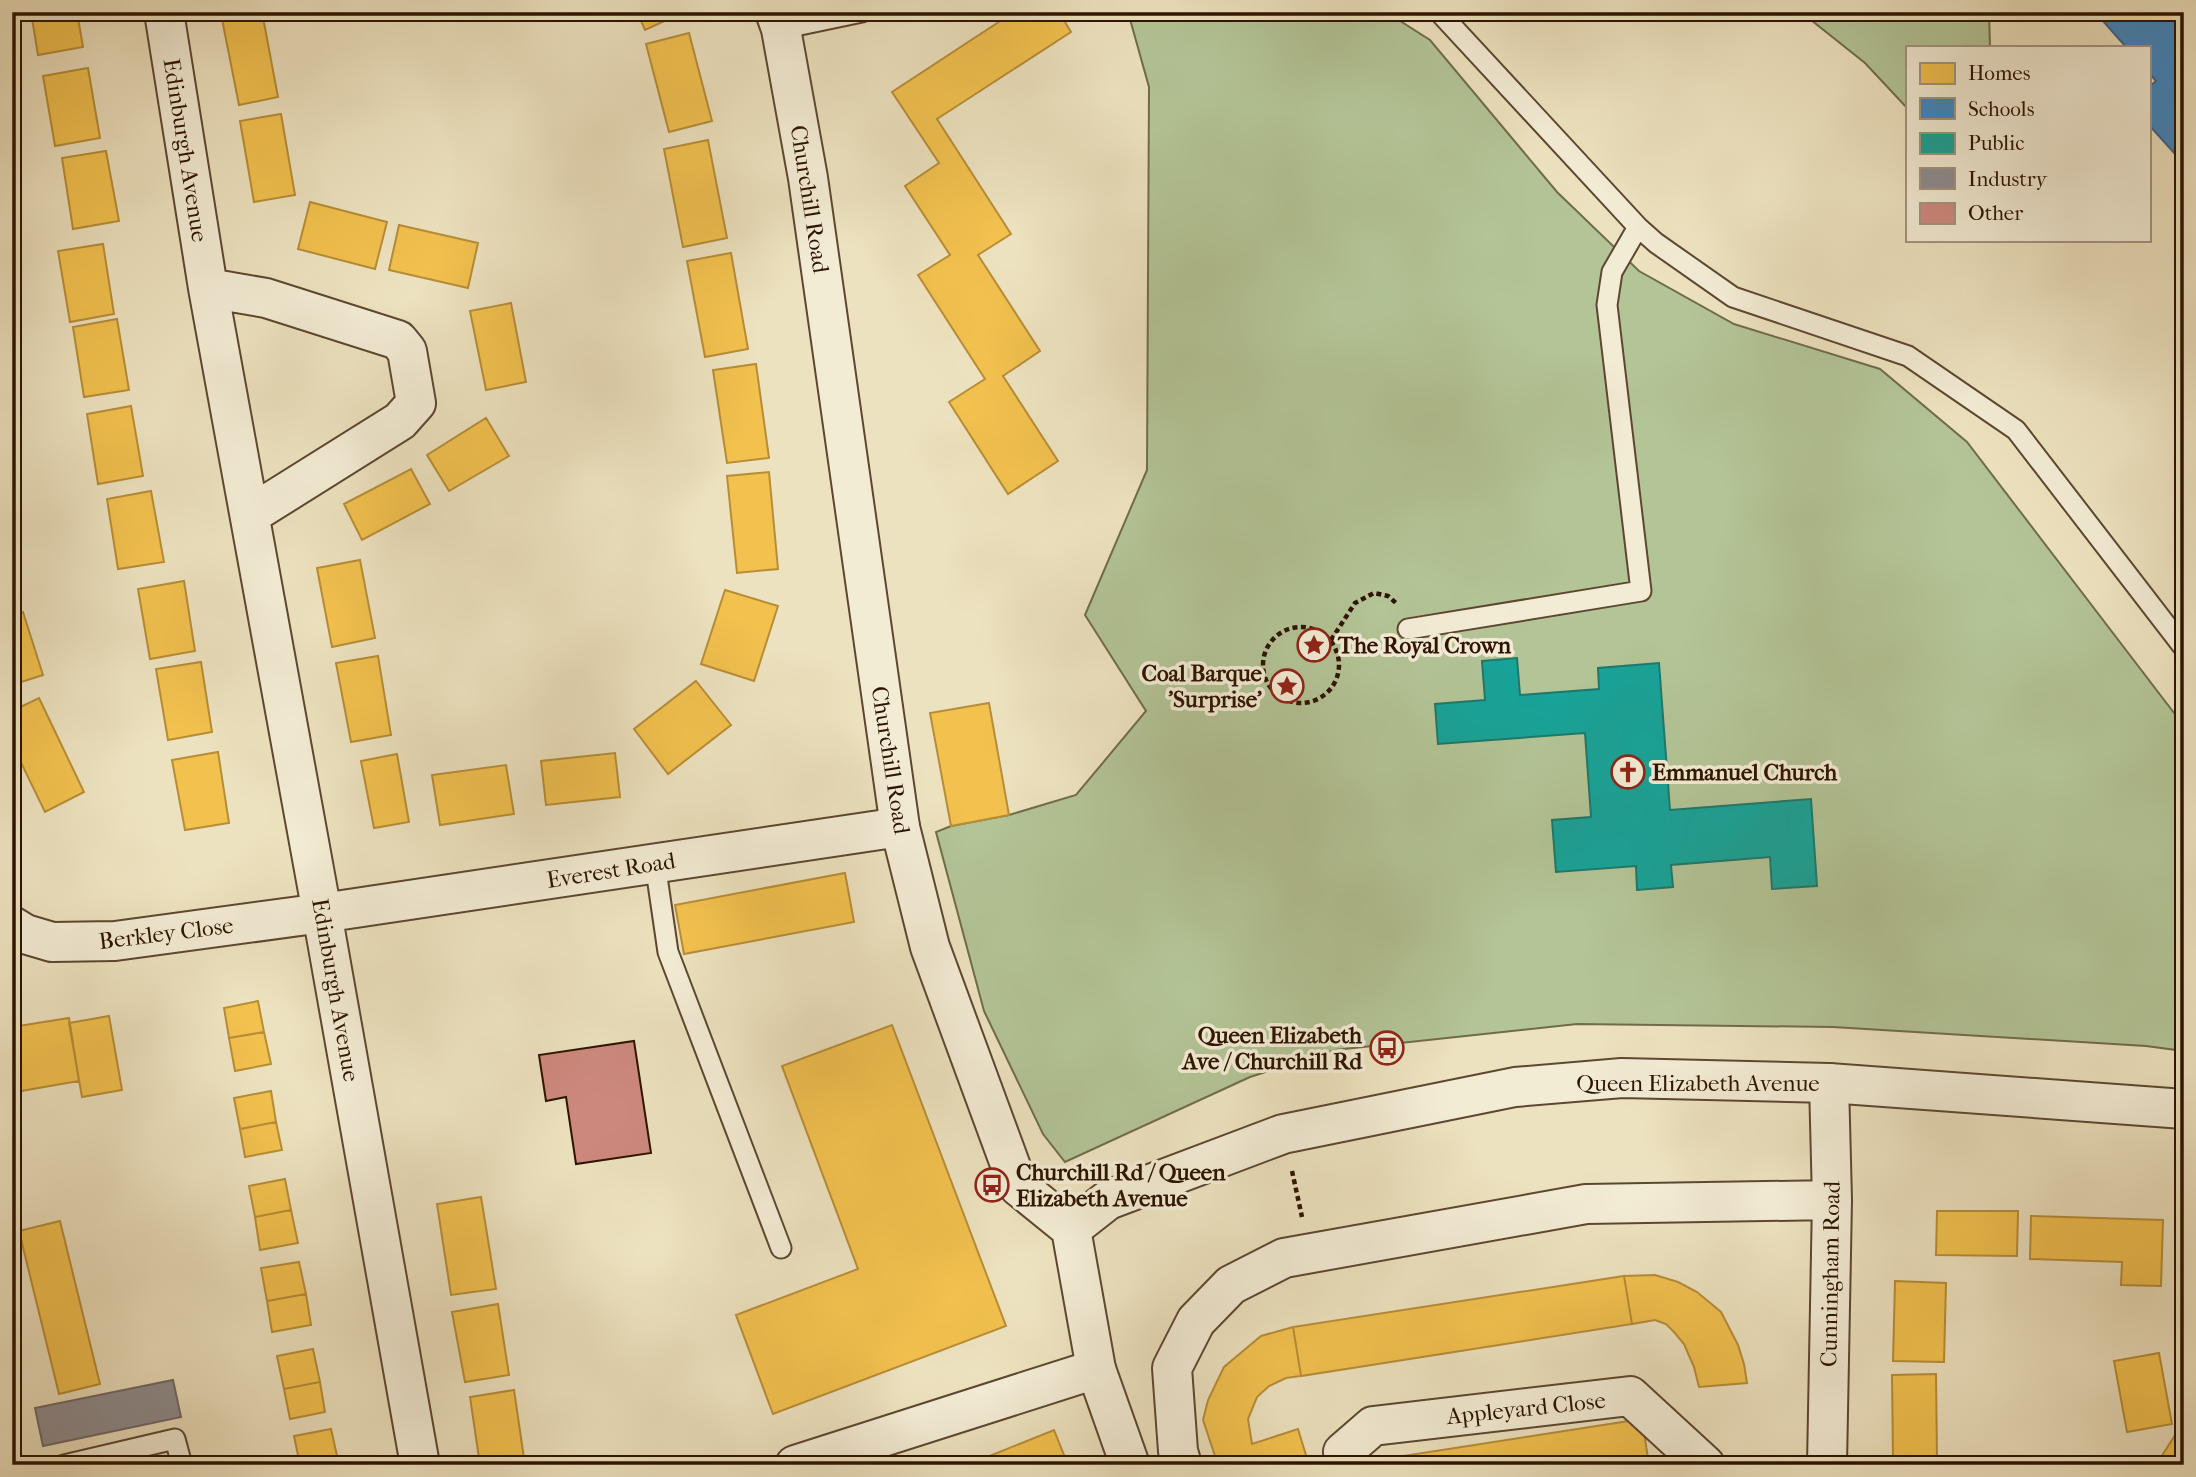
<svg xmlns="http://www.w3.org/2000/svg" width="2196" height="1477" viewBox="0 0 2196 1477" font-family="'IM FELL French Canon',serif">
	<rect width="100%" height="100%" fill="#ede2bf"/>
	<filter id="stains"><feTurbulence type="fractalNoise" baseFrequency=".00286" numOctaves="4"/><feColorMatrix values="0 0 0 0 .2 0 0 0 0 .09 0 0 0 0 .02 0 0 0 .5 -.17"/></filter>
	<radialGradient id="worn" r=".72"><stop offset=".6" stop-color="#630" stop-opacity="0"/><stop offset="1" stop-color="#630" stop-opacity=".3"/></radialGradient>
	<path fill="#b3c496" stroke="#706c4b" stroke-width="2" d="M1128 12H1386L1430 40 1557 192 1639 271 1734 324 1880 369 1967 442 2184 726V1051L2146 1046 1833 1027 1577 1024 1335 1050 1250 1077 1065 1162 1043 1134 984 1011 936 832 951 826 1009 815 1076 795 1146 711 1085 615 1147 470 1149 87Z
		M1801 12H1989L1990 47H1907V108L1865 63Z"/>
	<path fill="#f2c14e" stroke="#b78d37" stroke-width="2" d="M31 12H77L83 47 38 55Z
		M262 12 278 97 239 105 222 19Z
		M637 12H684L645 30Z
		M1014 12H1059L1071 32 937 119 1011 234 978 255 1040 351 1003 376 1058 461 1008 494 949 402 985 379 918 275 950 255 905 186 939 163 892 92Z
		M689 33 712 121 669 132 646 44Z
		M88 68 100 138 55 146 43 76Z
		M281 114 295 195 254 202 240 121Z
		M708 140 727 238 683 247 664 149Z
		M106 151 119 221 73 229 62 158Z
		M310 202 387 222 375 269 298 249Z
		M399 225 478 243 468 288 389 270Z
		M103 244 114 314 70 322 58 251Z
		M731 253 748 349 705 357 687 261Z
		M511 303 526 382 486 390 470 311Z
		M117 319 129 390 84 397 73 327Z
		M756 364 769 458 727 463 713 370Z
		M131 406 143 476 98 484 87 414Z
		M486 418 509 456 449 491 427 455Z
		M411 469 430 504 362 540 344 504Z
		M769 472 778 569 737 573 727 476Z
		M151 491 164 562 118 569 107 499Z
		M360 560 375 638 332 647 317 568Z
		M184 581 195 651 150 659 138 589Z
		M725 590 778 606 754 681 701 664Z
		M23 612 43 675 12 685V616Z
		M378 656 391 735 351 742 336 663Z
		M201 662 212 732 168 740 156 669Z
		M696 681 731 725 668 774 634 729Z
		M39 698 84 792 45 812 12 744V711Z
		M989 703 1009 815 951 826 930 713Z
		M218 752 229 823 185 830 172 760Z
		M615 753 620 797 546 805 541 761Z
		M397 754 409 822 374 828 361 761Z
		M506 765 514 814 440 825 432 775Z
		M845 873 854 922 684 954 675 905Z
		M258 1001 264 1032 229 1038 224 1008Z
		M109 1016 122 1090 82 1097 69 1023Z
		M69 1018 79 1081 21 1091 12 1027Z
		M892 1025 1006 1326 773 1414 736 1315 858 1269 782 1066Z
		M264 1032 271 1064 235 1071 229 1038Z
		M271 1091 276 1122 240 1129 234 1098Z
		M276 1122 282 1150 245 1157 240 1129Z
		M12 1179 21 1216 12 1218Z
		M285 1179 291 1210 255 1217 249 1186Z
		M481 1197 496 1289 451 1295 437 1204Z
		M291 1210 298 1243 260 1250 255 1217Z
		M1937 1211H2018L2017 1256 1936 1255Z
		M2031 1216 2163 1220 2161 1286 2121 1285 2122 1262 2030 1259Z
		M60 1221 100 1384 59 1394 19 1231Z
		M299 1262 306 1294 267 1301 261 1268Z
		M1655 1275 1678 1282 1697 1292 1721 1312 1738 1345 1744 1364 1747 1383 1699 1387 1694 1367 1684 1344 1674 1332 1666 1324 1655 1320 1632 1324 1624 1276Z
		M1624 1276 1632 1324 1301 1376 1293 1327Z
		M1895 1281 1946 1283 1944 1362 1893 1361Z
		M306 1294 311 1325 272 1332 267 1301Z
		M498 1304 509 1375 465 1382 452 1312Z
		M1293 1327 1301 1376 1286 1378 1269 1386 1257 1397 1248 1419 1252 1444 1298 1429 1309 1465H1218L1203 1420 1208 1400 1224 1367 1261 1336Z
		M313 1349 320 1382 284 1389 277 1356Z
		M2159 1353 2172 1424 2127 1432 2114 1361Z
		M1936 1374 1937 1458H1893L1892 1375Z
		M320 1382 325 1412 290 1419 284 1389Z
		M514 1390 525 1465H480L470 1397Z
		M1642 1419 1649 1465H1378L1377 1460Z
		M331 1429 338 1460 315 1465H300L294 1436Z
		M1054 1430 1068 1465H984L982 1459Z
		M2177 1432 2184 1436V1465H2156Z
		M338 1460 339 1465H315Z"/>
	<path fill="#3f88c5" stroke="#3a658a" stroke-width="2" d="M2095 12H2184V164L2149 125V87L2156 81 2149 73V47H2126Z"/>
	<path fill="#17a398" stroke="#1e786a" stroke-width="2" d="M1517 658 1520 695 1599 689 1598 668 1659 663 1670 810 1811 799 1817 886 1772 889 1770 857 1671 865 1673 887 1637 890 1636 866 1556 872 1552 820 1591 817 1585 733 1438 744 1435 704 1485 700 1482 661Z"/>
	<path fill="#8d8d92" stroke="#706866" stroke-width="2" d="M173 1380 181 1417 43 1446 35 1408Z"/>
	<path fill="#ce897f" stroke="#2d1300" stroke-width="2" d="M634 1041 651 1153 576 1164 566 1097 546 1101 539 1055Z"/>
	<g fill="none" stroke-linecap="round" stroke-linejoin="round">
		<defs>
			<path id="service" d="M1439 12 1638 227 1656 243 1733 297 1908 356 2016 430 2184 648
				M781 29 862 12
				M1408 629 1641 591 1607 305 1612 272 1638 227
				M655 863 668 952 781 1248
				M64 1465 175 1439 182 1465"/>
			<path id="minor" d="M164 12 208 288 322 913 420 1465
				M208 288 266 298 398 340 407 351 416 403 400 421 250 515
				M12 926 25 934 52 942 115 941 322 913 900 827
				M795 1465 1096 1369
				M1182 1465 1178 1451 1172 1368 1196 1321 1231 1285 1284 1258 1586 1204 1832 1200
				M1346 1465 1343 1452 1373 1426 1630 1396 1705 1465
				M1827 1465 1832 1200 1829 1083"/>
			<path id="tertiary" d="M775 12 781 29 808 178 900 827 930 947 1018 1186 1071 1229 1096 1369 1130 1465
				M1071 1229 1108 1200 1283 1134 1515 1087 1622 1078 1829 1083 2184 1109"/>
		</defs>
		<use href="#service" stroke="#5d4730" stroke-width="23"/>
		<use href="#minor" stroke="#5d4730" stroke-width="42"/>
		<use href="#tertiary" stroke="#5d4730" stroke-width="42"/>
		<path stroke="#2d1300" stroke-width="4.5" stroke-dasharray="5 3.5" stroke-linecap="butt" d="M1263 665a38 38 0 1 1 76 0a38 38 0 1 1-76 0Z
			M1331 640 1355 603 1374 593 1388 596 1396 603
			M1292 1171 1302 1217"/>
		<use href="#service" stroke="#f3ecd5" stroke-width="19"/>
		<use href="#minor" stroke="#f3ecd5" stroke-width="38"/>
		<use href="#tertiary" stroke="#f3ecd5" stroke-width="38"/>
	</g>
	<defs>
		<symbol id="sight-ring" viewBox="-11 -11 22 22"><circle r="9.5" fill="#f3ecd5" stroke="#8f2418" stroke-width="1.5"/><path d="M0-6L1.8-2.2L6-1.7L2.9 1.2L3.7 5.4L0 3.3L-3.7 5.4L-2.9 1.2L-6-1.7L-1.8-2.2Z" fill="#8f2418"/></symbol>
		<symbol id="church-ring" viewBox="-11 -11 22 22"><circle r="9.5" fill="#f3ecd5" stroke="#8f2418" stroke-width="1.5"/><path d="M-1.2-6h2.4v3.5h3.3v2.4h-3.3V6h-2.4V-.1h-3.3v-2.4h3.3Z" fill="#8f2418"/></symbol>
		<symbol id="bus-ring" viewBox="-11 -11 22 22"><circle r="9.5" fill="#f3ecd5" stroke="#8f2418" stroke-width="1.5"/><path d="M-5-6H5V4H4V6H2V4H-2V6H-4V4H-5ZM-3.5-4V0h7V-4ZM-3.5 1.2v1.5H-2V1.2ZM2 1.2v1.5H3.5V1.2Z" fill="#8f2418"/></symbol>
	</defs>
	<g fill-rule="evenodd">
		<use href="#sight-ring" x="1295" y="626" width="38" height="38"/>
		<use href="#sight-ring" x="1268" y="667" width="38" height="38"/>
		<use href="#church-ring" x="1609" y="753" width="38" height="38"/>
		<use href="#bus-ring" x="1368" y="1029" width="38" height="38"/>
		<use href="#bus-ring" x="973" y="1166" width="38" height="38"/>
	</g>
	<g text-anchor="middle" stroke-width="7" stroke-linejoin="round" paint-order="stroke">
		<g font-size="23" fill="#2d1300" stroke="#f3ecd5">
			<text transform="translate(186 150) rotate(81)" y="8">Edinburgh Avenue</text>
			<text transform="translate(810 199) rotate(81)" y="8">Churchill Road</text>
			<text transform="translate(891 760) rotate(81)" y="8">Churchill Road</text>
			<text transform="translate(611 870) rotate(-9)" y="8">Everest Road</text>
			<text transform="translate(166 933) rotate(-7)" y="8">Berkley Close</text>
			<text transform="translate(336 990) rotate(80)" y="8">Edinburgh Avenue</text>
			<text x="1698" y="1091">Queen Elizabeth Avenue</text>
			<text transform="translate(1830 1274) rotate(-89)" y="8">Cunningham Road</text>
			<text transform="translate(1526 1408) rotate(-6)" y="8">Appleyard Close</text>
		</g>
		<g font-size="23" font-weight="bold" fill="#2d1300" stroke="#f3ecd5" text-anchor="start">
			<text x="1338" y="653">The Royal Crown</text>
			<text x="1262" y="681" text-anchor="end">Coal Barque<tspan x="1262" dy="26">'Surprise'</tspan></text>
			<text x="1652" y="780">Emmanuel Church</text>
			<text x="1362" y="1043" text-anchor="end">Queen Elizabeth<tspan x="1362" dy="26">Ave / Churchill Rd</tspan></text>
			<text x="1016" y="1180">Churchill Rd / Queen<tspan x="1016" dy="26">Elizabeth Avenue</tspan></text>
		</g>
	</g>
	<rect width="2196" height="1477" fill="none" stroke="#ede2bf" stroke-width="42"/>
	<rect x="14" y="14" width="2168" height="1449" fill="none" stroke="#2d1300" stroke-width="3.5"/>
	<rect x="21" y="21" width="2154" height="1435" fill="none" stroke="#2d1300" stroke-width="2"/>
	<rect x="1906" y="46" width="245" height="196" fill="#f3ecd5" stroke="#a49580" stroke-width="2"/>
	<rect x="1920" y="63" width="35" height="21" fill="#f2c14e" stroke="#a49580" stroke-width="2"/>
	<text x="1968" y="80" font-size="21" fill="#2d1300">Homes</text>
	<rect x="1920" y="98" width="35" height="21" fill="#3f88c5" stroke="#a49580" stroke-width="2"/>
	<text x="1968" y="116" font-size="21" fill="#2d1300">Schools</text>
	<rect x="1920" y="133" width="35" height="21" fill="#17a398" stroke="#a49580" stroke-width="2"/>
	<text x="1968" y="150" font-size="21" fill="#2d1300">Public</text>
	<rect x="1920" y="168" width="35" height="21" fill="#8d8d92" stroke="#a49580" stroke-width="2"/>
	<text x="1968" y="186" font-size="21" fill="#2d1300">Industry</text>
	<rect x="1920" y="203" width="35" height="21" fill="#ce897f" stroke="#a49580" stroke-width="2"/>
	<text x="1968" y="220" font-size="21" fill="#2d1300">Other</text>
	<rect width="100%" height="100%" filter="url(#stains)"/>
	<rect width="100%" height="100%" fill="url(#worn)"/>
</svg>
